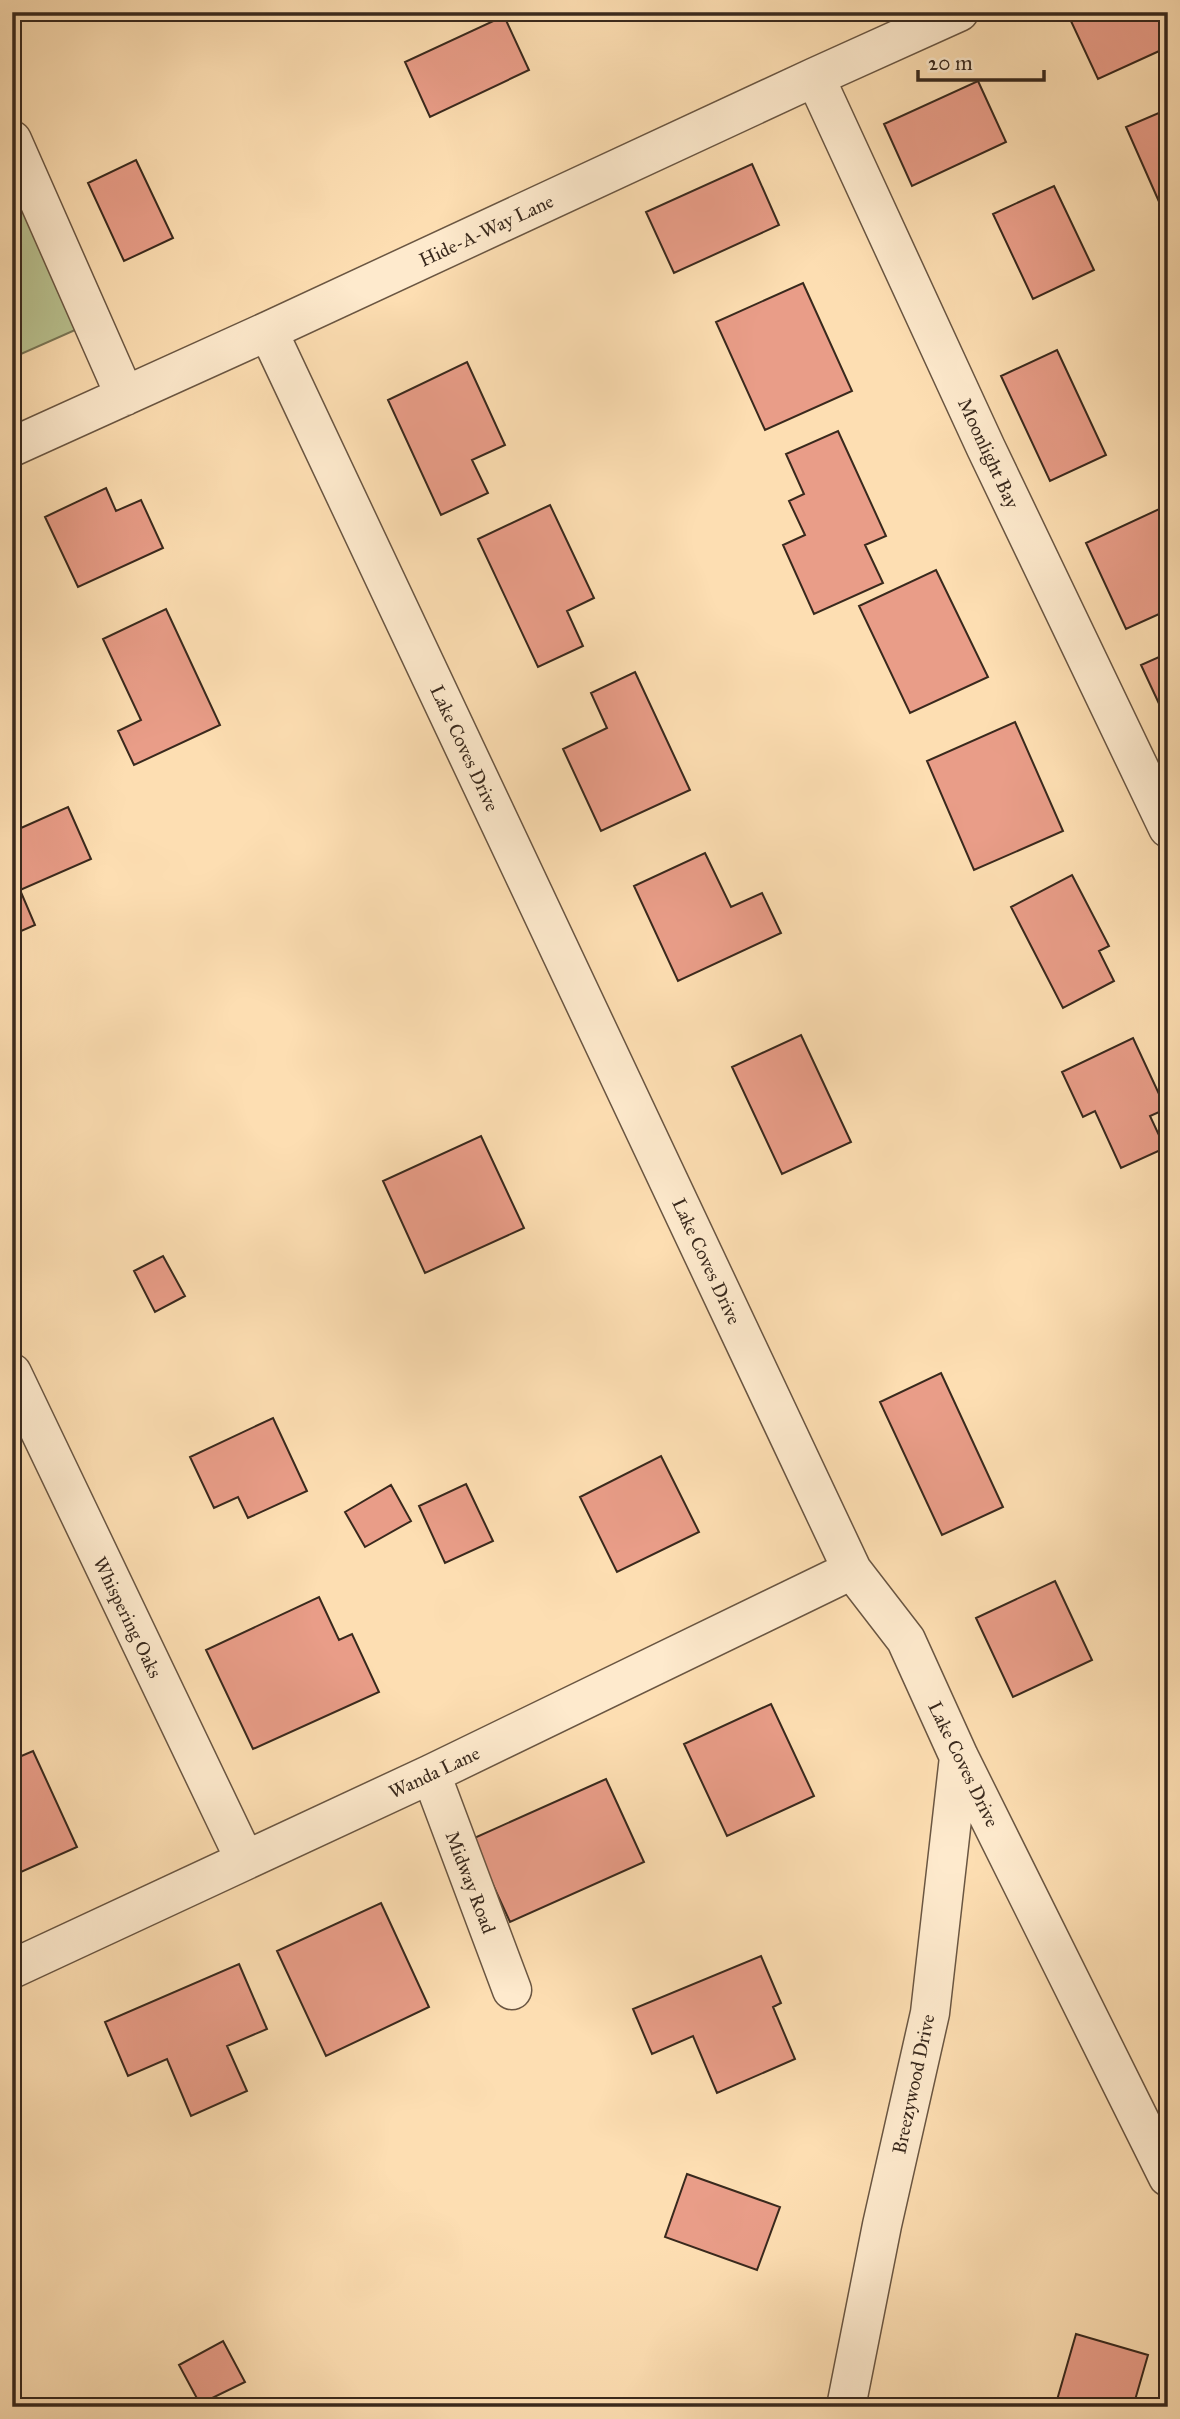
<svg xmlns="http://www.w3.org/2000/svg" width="1180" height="2419" viewBox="0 0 1180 2419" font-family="'IM FELL Great Primer',serif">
	<rect width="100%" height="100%" fill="#fddeb2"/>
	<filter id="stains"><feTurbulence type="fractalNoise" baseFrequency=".00286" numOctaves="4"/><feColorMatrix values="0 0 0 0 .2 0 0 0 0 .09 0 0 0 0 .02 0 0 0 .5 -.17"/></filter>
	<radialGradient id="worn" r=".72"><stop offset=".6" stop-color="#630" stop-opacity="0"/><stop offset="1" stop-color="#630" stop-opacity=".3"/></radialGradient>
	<path fill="#b9c290" stroke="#797656" stroke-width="2" d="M12 121 100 319 12 358Z"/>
	<path fill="#e99d88" stroke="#39291d" stroke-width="2" d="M1084 12H1168V47L1098 79 1070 19Z
		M504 16 529 70 430 117 405 62Z
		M978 81 1006 142 912 186 884 124Z
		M1168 109V222L1126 127Z
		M136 160 173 238 124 261 88 183Z
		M752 164 779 225 674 273 646 212Z
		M1054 186 1094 270 1033 299 993 214Z
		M803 283 852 391 765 430 716 322Z
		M1057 350 1106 455 1050 481 1001 376Z
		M467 362 505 445 472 460 488 493 441 515 388 400Z
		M838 431 886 536 865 545 883 583 814 614 783 545 805 535 789 501 804 494 786 454Z
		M106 488 116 511 141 500 163 548 78 587 45 517Z
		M550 505 594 598 567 611 583 646 538 667 478 539Z
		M1168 505V610L1126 629 1086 543Z
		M936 570 988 677 910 713 859 606Z
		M166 609 220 725 134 765 118 731 141 720 103 639Z
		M1168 653V723L1141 665Z
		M635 672 690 790 601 831 563 749 607 728 591 693Z
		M1015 722 1063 831 974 870 927 761Z
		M68 807 91 859 20 890 35 925 12 935V832Z
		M705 853 731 907 762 893 781 933 678 981 634 886Z
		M1072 875 1109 946 1099 951 1114 981 1063 1008 1011 907Z
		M801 1035 851 1142 782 1174 732 1067Z
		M1133 1038 1166 1109 1150 1116 1165 1148 1121 1168 1095 1111 1083 1117 1062 1072Z
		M481 1136 524 1228 425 1273 383 1181Z
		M163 1256 185 1296 155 1312 134 1271Z
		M941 1373 1003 1507 942 1535 880 1402Z
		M273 1418 307 1491 248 1518 238 1497 214 1508 190 1457Z
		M661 1456 699 1532 617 1572 580 1497Z
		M466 1484 493 1541 445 1563 419 1506Z
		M391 1485 411 1521 365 1547 345 1512Z
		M1055 1581 1092 1660 1013 1697 976 1618Z
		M319 1597 339 1640 352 1634 379 1692 253 1749 206 1650Z
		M771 1704 814 1796 727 1836 684 1744Z
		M33 1751 77 1847 12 1876V1760Z
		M606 1779 644 1862 510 1922 472 1839Z
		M381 1903 429 2007 326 2056 277 1951Z
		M761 1956 781 2003 773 2007 795 2059 717 2093 693 2036 652 2054 633 2009Z
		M239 1964 267 2029 227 2046 247 2091 191 2116 167 2059 128 2076 105 2022Z
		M687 2174 780 2207 757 2270 665 2237Z
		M1076 2334 1148 2355 1133 2407H1055Z
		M223 2341 245 2382 200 2404 179 2365Z"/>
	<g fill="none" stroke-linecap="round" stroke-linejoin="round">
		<defs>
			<path id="minor" d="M815 77 986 448 1168 828
				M12 140 125 396
				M268 331 852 1570 906 1640 959 1757 1168 2177
				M12 447 268 331 815 77 959 12
				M12 1373 245 1860
				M431 1774 512 1990
				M12 1969 431 1774 852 1570
				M846 2407 882 2225 930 2013 959 1757"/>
		</defs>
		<use href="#minor" stroke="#6a5642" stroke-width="41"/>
		<use href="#minor" stroke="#feeacd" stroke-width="38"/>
	</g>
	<g text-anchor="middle" stroke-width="7" stroke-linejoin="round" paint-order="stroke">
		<g font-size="19" fill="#39291d" stroke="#feeacd">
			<text transform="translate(486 230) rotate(-25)" y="7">Hide-A-Way Lane</text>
			<text transform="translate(989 453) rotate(65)" y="7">Moonlight Bay</text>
			<text transform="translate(465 748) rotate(65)" y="7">Lake Coves Drive</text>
			<text transform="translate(707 1261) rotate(65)" y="7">Lake Coves Drive</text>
			<text transform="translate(128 1617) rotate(64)" y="7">Whispering Oaks</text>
			<text transform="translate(964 1764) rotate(64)" y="7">Lake Coves Drive</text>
			<text transform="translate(434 1772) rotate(-25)" y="7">Wanda Lane</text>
			<text transform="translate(471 1882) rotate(69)" y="7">Midway Road</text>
			<text transform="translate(913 2084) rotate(-78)" y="7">Breezywood Drive</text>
		</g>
	</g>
	<rect width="1180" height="2419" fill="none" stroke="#fddeb2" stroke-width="42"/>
	<rect x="14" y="14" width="1152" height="2391" fill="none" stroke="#39291d" stroke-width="3.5"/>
	<rect x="21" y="21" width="1138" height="2377" fill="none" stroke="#39291d" stroke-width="2"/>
	<path d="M918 70v10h126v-10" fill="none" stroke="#39291d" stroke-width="3.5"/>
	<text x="928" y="70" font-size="21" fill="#39291d" stroke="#feeacd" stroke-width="5" paint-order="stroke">20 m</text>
	<rect width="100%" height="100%" filter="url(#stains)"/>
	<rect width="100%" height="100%" fill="url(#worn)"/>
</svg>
